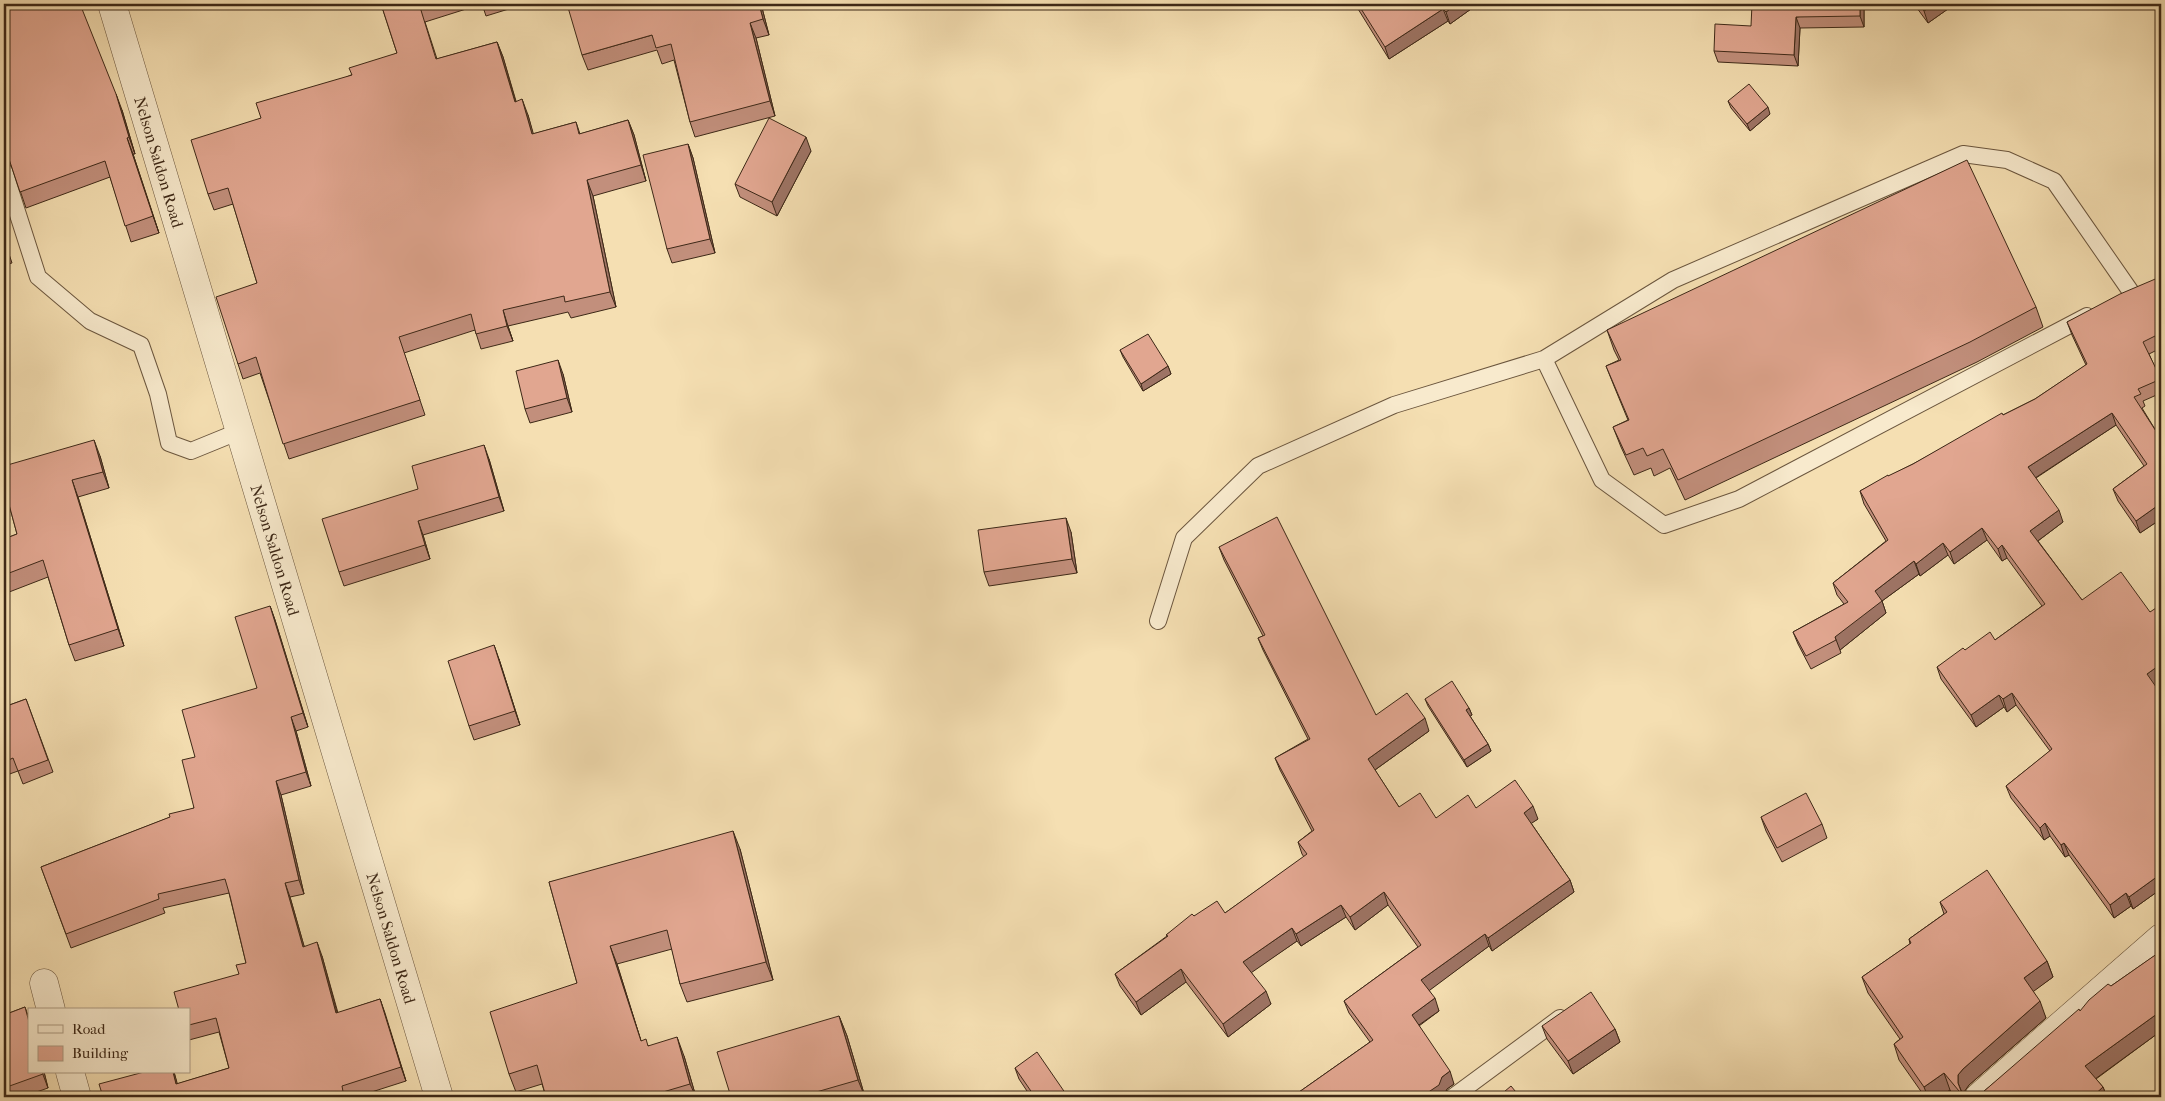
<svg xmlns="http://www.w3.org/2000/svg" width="2165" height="1101" viewBox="0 0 2165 1101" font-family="'IM FELL French Canon',serif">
	<rect width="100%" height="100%" fill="#f5dfb2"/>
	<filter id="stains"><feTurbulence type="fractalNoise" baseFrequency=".004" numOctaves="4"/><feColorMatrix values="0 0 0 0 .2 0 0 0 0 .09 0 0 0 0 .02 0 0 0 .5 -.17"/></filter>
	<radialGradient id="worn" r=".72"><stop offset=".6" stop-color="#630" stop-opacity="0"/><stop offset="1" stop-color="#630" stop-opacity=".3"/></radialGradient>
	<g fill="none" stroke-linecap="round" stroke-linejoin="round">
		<defs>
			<path id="service" d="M4 171 38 277 90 321 141 345 158 394 169 443 191 451 240 431
				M2087 316 1739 499 1664 525 1602 480 1544 359 1673 280 1963 154 2007 160 2054 181 2131 292
				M1158 621 1184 538 1258 466 1394 405 1544 359
				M1453 1097 1560 1018"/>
			<g id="minor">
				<path id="s1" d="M112 4 439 1097"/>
				<path d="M44 983 51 1010"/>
				<path d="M70 1072 77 1097"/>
				<path d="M1979 1097 2161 938"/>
			</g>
		</defs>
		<use href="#service" stroke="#6b563e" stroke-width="18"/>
		<use href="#minor" stroke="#6b563e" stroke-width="29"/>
		<use href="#service" stroke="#f8eacd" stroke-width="16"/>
		<use href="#minor" stroke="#f8eacd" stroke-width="28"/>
	</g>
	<path fill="#c28f7c" stroke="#3d2817" d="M4 4 122 110 135 154H133L159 233 131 242 110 177 26 208 11 164 6 161 4 162Z
		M381 4H482L425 22 437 59 497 42 503 57 516 101 528 115 533 134 576 122 580 134 628 120 634 135 646 181 593 196 616 307 571 318 568 312 508 326 513 341 481 349 475 330 404 353 425 415 289 459 260 373 243 379 238 364 257 283 233 204 214 210 208 194 261 118 397 53Z
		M482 4H525L486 16Z
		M761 4 769 35 756 38 775 116 695 137 690 122 674 60 662 64 657 50 588 70 582 55Z
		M1355 4H1478L1450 24 1448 21 1389 59Z
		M1864 4V27L1800 28 1798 66 1718 62 1714 51 1751 26Z
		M1914 4H1955L1928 23Z
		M1728 101 1770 114 1750 131 1731 108Z
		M688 144 693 158 715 253 672 263 667 249Z
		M811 151 777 216 740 197 735 184Z
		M4 203 8 215 4 217Z
		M4 239 12 263 4 265Z
		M2161 280V348L2149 354 2161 381V393L2143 401 2145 406 2142 408 2161 439V519L2140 533 2118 501 2113 489 2144 466 2116 425 2036 478 2063 522 2038 541 2082 600 2150 612 2161 610V680L2154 685 2161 694V889L2133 909 2131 906 2114 918 2069 855 2065 857 2050 836 2044 840 2011 798 2006 786 2050 751 2016 705 2007 712 2004 707 1976 727 1941 679 1937 667 1965 650 1995 640 2042 606 2007 558 2002 561 1987 540 1954 564 1948 555 1920 576 1919 574 1882 601 1886 613 1840 650 1841 653 1811 669 1798 644 1793 632 1844 604 1837 595 1833 583 1886 541 1864 504 1860 491 1913 464 2003 415 2035 399 2086 365 2072 335 2067 322Z
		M2036 307 2043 327 1977 362 1685 500 1670 468 1654 476 1651 468 1634 475 1621 447 1613 427 1628 420 1614 386 1606 366 1619 360 1614 350 1607 330Z
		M1120 350 1168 366 1171 374 1143 391 1123 357Z
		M563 374 572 412 530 423 525 409Z
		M100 456 109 488 78 497 124 646 75 661 69 645 48 577 4 594V539L17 534 4 486Z
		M489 459 504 511 423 535 430 559 344 586 339 572 418 489Z
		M1071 532 1077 573 989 586 984 572Z
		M1219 547 1376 715 1429 731 1375 770 1399 807 1436 818 1476 808 1538 819 1531 823 1570 880 1574 892 1492 951 1489 946 1429 990 1439 1011 1419 1026 1454 1084 1447 1089 1443 1097H1292L1370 1042 1349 1013 1344 1001 1418 947 1388 905 1355 930 1346 917 1301 946 1297 941 1251 972 1271 1004 1228 1037 1186 982 1141 1015 1120 986 1115 974 1167 936 1166 935 1194 916 1225 913 1304 857 1302 854 1298 842 1312 831 1280 770 1275 758 1308 739 1263 650 1258 638 1263 636 1224 560Z
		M270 606 275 620 308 727 296 731 311 786 281 795 304 894 290 897 304 946 322 956 338 1013 380 999 406 1081 356 1097H103L144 1072H174L177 1084 229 1068 219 1032 189 1040V1010L239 974 246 963 229 893 163 908 165 913 71 948 41 867 194 808 195 757 257 688Z
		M499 659 520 725 474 740 469 726Z
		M26 699 53 772 23 784 18 771 4 776V707Z
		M1425 699 1469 708 1472 715 1470 716 1488 744 1491 751 1467 767 1428 706Z
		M1761 817 1822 824 1827 838 1782 862 1766 831Z
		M740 849 773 980 687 1002 680 984 672 949 617 964 641 1041 649 1046 684 1056 696 1097H546L542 1084 516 1092 509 1074 577 983 549 882Z
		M1940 902 2047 961 2053 977 2033 991 2046 1018 1969 1085 1964 1092V1093L1968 1095 1976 1096 1983 1092 2111 986 2160 952 2157 945 2161 942V1031L2096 1079 2103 1087 2107 1097H1957L1950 1090 1939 1097H1925L1899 1060 1894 1044 1900 1039 1868 993 1862 977 1910 944 1909 939 1944 914Z
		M25 1007 29 1018V1072H44L48 1088 22 1097H4V1015Z
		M839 1016 847 1036 865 1097H731Z
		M1542 1026 1615 1029 1620 1042 1573 1074 1547 1039Z
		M1015 1068 1068 1097H1031L1019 1079Z"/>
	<path fill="#9e7465" stroke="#3d2817" d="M759 4H761L769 35 763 19Z
		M1457 4H1478L1450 24 1446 12Z
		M1860 4H1864V27L1860 16Z
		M1934 4H1955L1928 23 1924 11Z
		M1443 9 1448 21 1389 59 1385 47Z
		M1796 17 1800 28 1798 66 1794 55Z
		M750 23 756 38 775 116 770 101Z
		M497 42 503 57 520 117 515 102Z
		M116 94 122 110 135 154 129 137Z
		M522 99 528 115 538 150 532 134Z
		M1768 107 1770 114 1750 131 1747 124Z
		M628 120 634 135 646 181 641 165Z
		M806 137 811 151 777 216 772 202Z
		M127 138 133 154 159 233 153 216Z
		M688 144 693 158 715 253 710 239Z
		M587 180 593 196 616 307 610 292Z
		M503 310 508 326 513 341 507 326Z
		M558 360 563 374 572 412 567 398Z
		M1168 366 1171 374 1143 391 1141 384Z
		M2112 413 2116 425 2032 480 2028 467Z
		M94 440 100 456 109 488 103 472Z
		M484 445 489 459 504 511 499 497Z
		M72 480 78 497 124 646 118 629Z
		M2160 504 2161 509V519L2140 533 2136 521Z
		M2059 510 2063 522 2035 543 2030 531Z
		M1066 518 1071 532 1077 573 1072 559Z
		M418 521 423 535 430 559 425 545Z
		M1982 528 1987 540 1954 564 1950 552Z
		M1943 543 1948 555 1920 576 1916 564Z
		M2002 545 2007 558 2002 561 1998 549Z
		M1914 561 1919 574 1882 601 1886 613 1840 650 1835 637 1875 591Z
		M270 606 275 620 308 727 303 713Z
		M494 645 499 659 520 725 515 711Z
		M2161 664V680L2152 687 2147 674Z
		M2012 693 2016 705 2007 712 2003 699Z
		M1999 695 2004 707 1976 727 1971 715Z
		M1469 708 1472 715 1469 717 1466 710Z
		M291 717 296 731 311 786 306 772Z
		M1425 718 1429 731 1372 772 1368 759Z
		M1488 744 1491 751 1467 767 1464 760Z
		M276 781 281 795 304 894 299 880Z
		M1533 806 1538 819 1529 825 1524 813Z
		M2045 823 2050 836 2044 840 2040 828Z
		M733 831 740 849 773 980 766 962Z
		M2064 843 2069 855 2065 857 2061 845Z
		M2158 876 2161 884V889L2133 909 2129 897Z
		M1570 880 1574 892 1492 951 1488 938Z
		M285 883 290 897 308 960 303 947Z
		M1384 892 1388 905 1355 930 1350 917Z
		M2126 893 2131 906 2114 918 2110 905Z
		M1341 905 1346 917 1301 946 1296 934Z
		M1292 928 1297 941 1248 975 1243 962Z
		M1485 934 1489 946 1426 993 1421 980Z
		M317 942 322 956 341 1027 336 1013Z
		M610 946 617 964 647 1060 641 1041Z
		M2047 961 2053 977 2030 994 2024 978Z
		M1181 969 1186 982 1141 1015 1136 1002Z
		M1266 991 1271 1004 1228 1037 1223 1024Z
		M1435 998 1439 1011 1416 1027 1412 1015Z
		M380 999 385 1013 406 1081 401 1067Z
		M2040 1001 2046 1018 1969 1085 1964 1092V1097L1958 1083V1075L1963 1069Z
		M2161 1011V1031L2091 1082 2085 1066Z
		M839 1016 847 1036 865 1097 858 1080Z
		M1615 1029 1620 1042 1573 1074 1568 1061Z
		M677 1037 684 1056 696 1097 690 1084Z
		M1450 1071 1454 1084 1447 1089 1443 1097H1421L1442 1077Z
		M42 1072H44L48 1088Z
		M173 1072H174L176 1079 181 1097 176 1084Z
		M1944 1073 1950 1090 1939 1097H1928L1924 1087Z
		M2103 1087 2107 1097H2092Z"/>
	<path fill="#e1a690" stroke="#3d2817" d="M4 4H80L116 94 129 137 127 138 153 216 125 226 105 161 20 192 5 147H4Z
		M381 4H429L420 7 436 59 497 42 515 102 522 99 532 134 576 122 579 134 628 120 641 165 587 180 610 292 565 302 564 296 503 310 507 326 476 334 471 314 399 337 420 400 283 444 256 357 238 364 216 297 257 283 228 188 208 194 191 140 261 118 256 103 352 75 349 68 397 53Z
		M567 4H759L763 19 750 23 770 101 690 122 671 44 656 48 652 35 582 55Z
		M1358 4H1457L1446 12 1443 9 1385 47Z
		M1752 4H1860V16L1796 17 1794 55 1714 51 1715 24 1751 26Z
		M1918 4H1934L1924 11Z
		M1749 84 1768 107 1747 124 1728 101Z
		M769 118 806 137 772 202 735 184Z
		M688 144 710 239 667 249 643 155Z
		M1967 160 2036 307 1970 342 1678 480 1663 449 1647 456 1643 448 1626 455 1613 427 1629 420 1606 366 1621 360 1607 330Z
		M2160 277 2161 280V333L2143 342 2161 379 2138 389 2141 394 2134 397 2161 439V506L2160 504 2136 521 2113 489 2147 464 2112 413 2028 467 2059 510 2030 531 2082 600 2121 572 2150 612 2159 606 2161 610V664L2147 674 2161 694V880L2158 876 2129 897 2126 893 2110 905 2064 843 2061 845 2045 823 2040 828 2006 786 2052 749 2012 693 2003 699 1999 695 1971 715 1937 667 1963 648 1965 650 1990 632 1995 640 2045 604 2002 545 1998 549 1982 528 1950 552 1943 543 1916 564 1914 561 1875 591 1882 601 1835 637 1836 640 1806 656 1793 632 1848 602 1833 583 1888 540 1860 491 1888 475V476L1913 464 2002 413 2003 415 2035 399 2087 364 2067 322 2120 294Z
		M1148 334 1168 366 1141 384 1120 350Z
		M558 360 567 398 525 409 516 371Z
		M94 440 103 472 72 480 118 629 69 645 43 560 4 575V539L17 534 4 486V466Z
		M484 445 499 497 418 521 425 545 339 572 322 519 418 489 412 466Z
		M1277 517 1376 715 1407 693 1425 718 1368 759 1399 807 1420 793 1436 818 1468 795 1476 808 1515 780 1533 806 1524 813 1570 880 1488 938 1485 934 1421 980 1435 998 1412 1015 1450 1071 1442 1077 1439 1085 1421 1097H1292L1373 1040 1344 1001 1421 945 1384 892 1350 917 1341 905 1296 934 1292 928 1243 962 1266 991 1223 1024 1181 969 1136 1002 1115 974 1168 936 1166 935 1192 914 1194 916 1217 901 1225 913 1307 854 1298 842 1314 830 1275 758 1310 739 1258 638 1265 635 1219 547Z
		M1066 518 1072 559 984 572 978 530Z
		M270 606 303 713 291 717 306 772 276 781 299 880 285 883 303 947 317 942 336 1013 380 999 401 1067 342 1086 344 1097H103L99 1084 144 1072H173L176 1084 229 1068 216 1018 189 1025V1010H179L174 992 239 974 236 965 246 963 230 896 225 879 158 894 159 899 66 934 41 867 170 817 169 814 194 808 182 760 195 757 182 710 257 688 235 617Z
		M494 645 515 711 469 726 448 661Z
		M1452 681 1469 708 1466 710 1488 744 1464 760 1425 699Z
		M26 699 48 760 18 771 13 758 4 762V707Z
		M1806 793 1822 824 1777 848 1761 817Z
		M733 831 766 962 680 984 667 930 610 946 641 1041 646 1039 648 1046 677 1037 690 1084 663 1092 665 1097H546L537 1065 509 1074 490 1012 577 983 549 882Z
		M1987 870 2047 961 2024 978 2040 1001 1963 1069 1958 1075V1083L1961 1091 1968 1095 1976 1096 1983 1092 2079 1009 2080 1011 2089 1000 2108 984 2111 986 2161 951V1011L2085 1066 2103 1087 2092 1097H1964L1944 1073 1924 1087 1894 1044 1903 1037 1862 977 1911 943 1909 939 1947 912 1940 902Z
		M2161 942V950L2157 945Z
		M1591 992 1615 1029 1568 1061 1542 1026Z
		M25 1007 29 1022V1072H42L43 1074 4 1088V1015Z
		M839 1016 858 1080 799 1097H731L717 1052Z
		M1037 1052 1068 1097H1035L1015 1068Z
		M1511 1086 1520 1097H1498Z
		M1773 1093 1776 1097H1768Z"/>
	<g text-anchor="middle" stroke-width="4" stroke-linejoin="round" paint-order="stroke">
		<g font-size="16" fill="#3d2817" stroke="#f8eacd">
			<text dy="6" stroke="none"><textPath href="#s1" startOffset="165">Nelson Saldon Road</textPath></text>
			<text dy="6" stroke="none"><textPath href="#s1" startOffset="570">Nelson Saldon Road</textPath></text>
			<text dy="6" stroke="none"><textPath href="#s1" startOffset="975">Nelson Saldon Road</textPath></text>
		</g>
	</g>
	<rect width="2165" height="1101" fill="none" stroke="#f5dfb2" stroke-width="20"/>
	<rect x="5" y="5" width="2155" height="1091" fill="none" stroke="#3d2817" stroke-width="2.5"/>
	<rect x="10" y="10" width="2145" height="1081" fill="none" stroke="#3d2817"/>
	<rect x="28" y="1008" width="162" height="65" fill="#f8eacd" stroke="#ad9c84"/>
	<rect x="38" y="1025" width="25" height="8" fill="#f8eacd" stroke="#ad9c84"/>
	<text x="72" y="1034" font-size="15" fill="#3d2817">Road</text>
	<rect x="38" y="1046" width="25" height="15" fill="#e1a690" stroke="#ad9c84"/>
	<text x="72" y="1058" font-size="15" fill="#3d2817">Building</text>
	<rect width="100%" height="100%" filter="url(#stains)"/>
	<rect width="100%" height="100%" fill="url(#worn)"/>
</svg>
